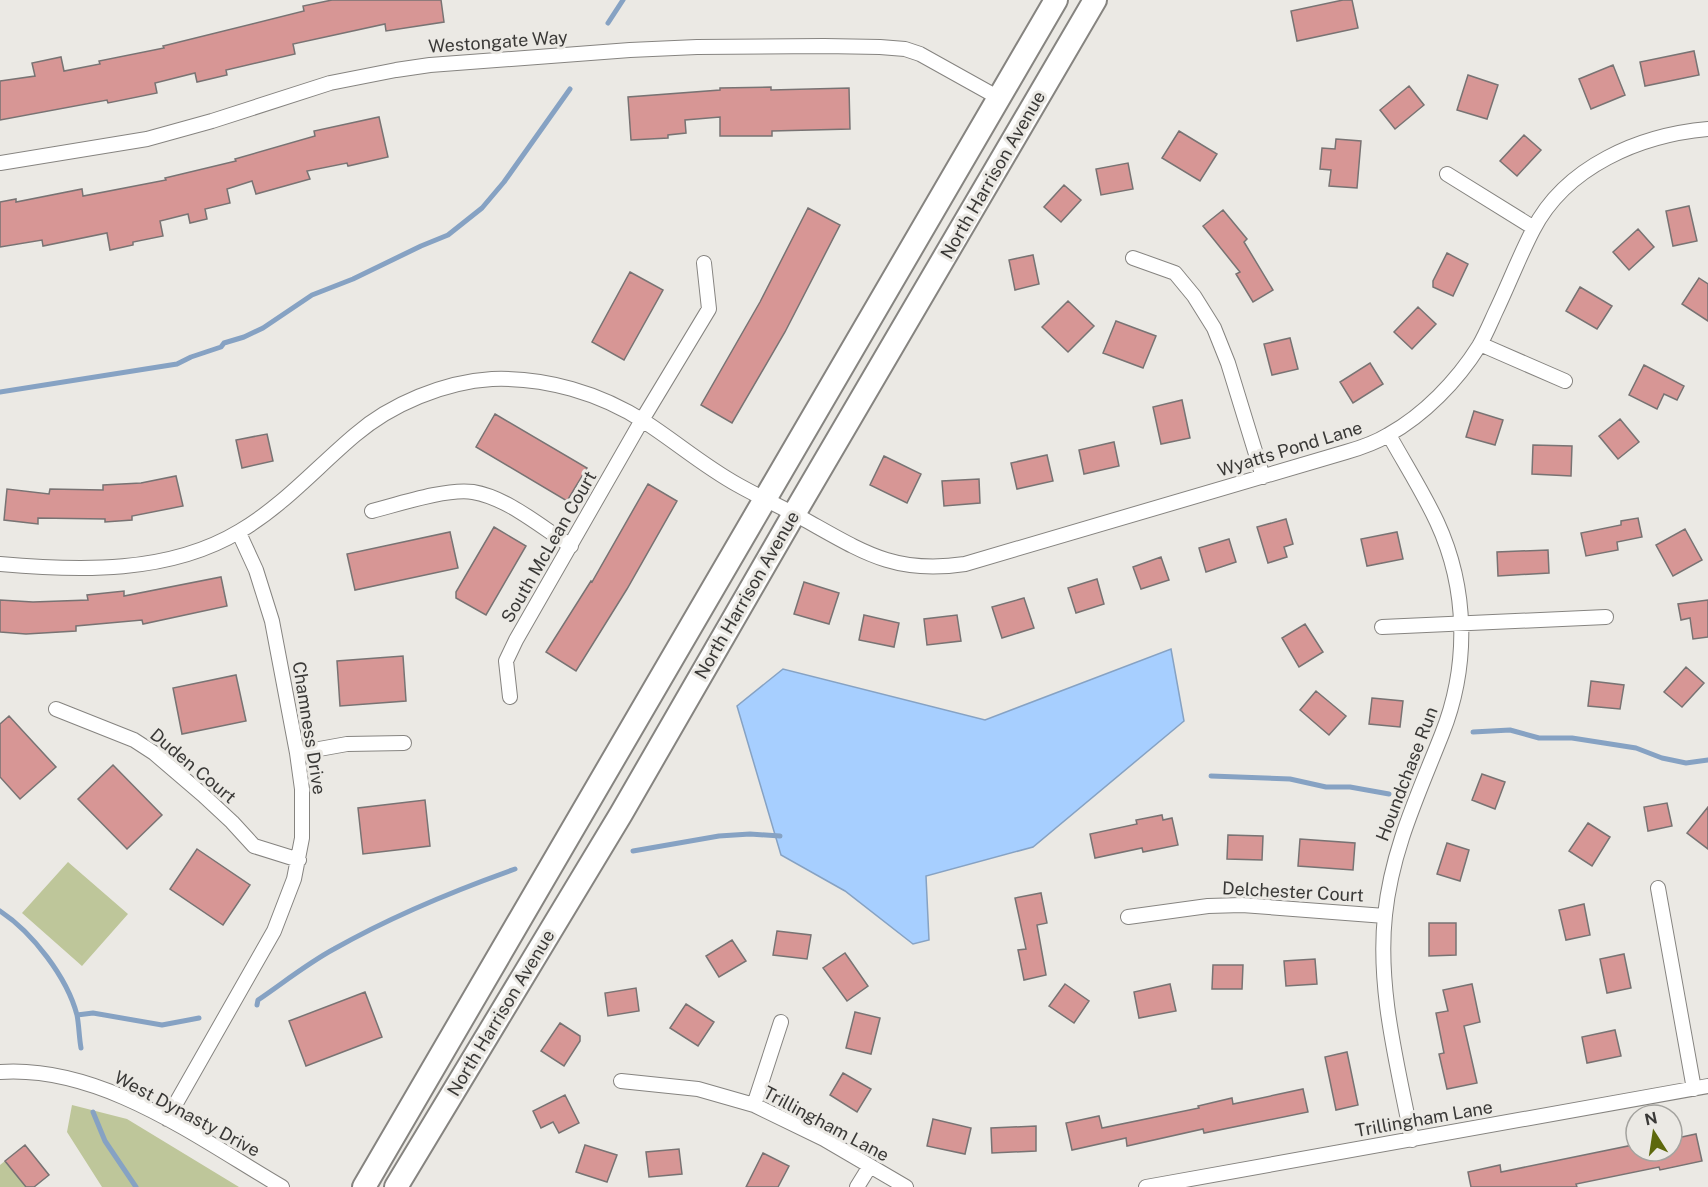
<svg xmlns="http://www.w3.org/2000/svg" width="1708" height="1187" viewBox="0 0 1708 1187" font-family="'Public Sans',sans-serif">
	<rect width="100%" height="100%" fill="#ebe9e4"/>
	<path fill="#bec69a" d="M68 862 128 914 82 966 22 913Z
		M72 1105 127 1119 239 1187H102L67 1132Z
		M5 1161 26 1187H0V1165Z"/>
	<path fill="#a7cfff" stroke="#86a2c3" stroke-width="1.5" d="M1171 649 1184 721 1033 847 926 876 929 940 913 944 845 891 781 855 737 706 783 669 985 720Z"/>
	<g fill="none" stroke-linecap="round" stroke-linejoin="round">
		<path stroke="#86a2c3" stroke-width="5" d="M608 23 623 0
			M0 392 177 364 191 357 221 347 224 343 244 337 263 328 312 295 353 279 421 246 448 235 482 208 504 182 570 89
			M1473 732 1510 730 1539 738H1572L1636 748 1662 758 1686 763 1708 760
			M1211 776 1290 779 1326 787H1350L1389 794
			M633 851 719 836 750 834 780 836
			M0 911C32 932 67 977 77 1015 79 1025 79 1037 81 1048
			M257 1005 258 1000C283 983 308 963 334 949 392 916 453 891 515 869
			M77 1015 93 1013 162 1025 199 1018
			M93 1112 105 1141 136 1187"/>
	</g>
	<path fill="#d79695" stroke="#787373" stroke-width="1.5" d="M332 0H441L444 22 386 31 385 24 293 44 295 54 226 70 227 75 197 82 195 73 155 83 157 93 108 103 107 100 0 120V81L35 76 32 63 61 57 64 71 100 64 99 61 164 48 163 46 304 11 303 6Z
		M1343 0H1352L1358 28 1297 41 1291 11Z
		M1694 51 1699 75 1645 86 1640 62Z
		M1613 65 1625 95 1591 109 1579 79Z
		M1468 75 1498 85 1487 119 1457 110Z
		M1409 86 1424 105 1395 129 1380 110Z
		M771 87V90L849 88 850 129 772 131V136H720V117L685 120 686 133 668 135V138L631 140 628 97 720 90V88Z
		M379 117 388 157 348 166 347 163 307 171 310 179 256 194 252 181 227 189 230 203 205 209 207 219 190 223 188 214 160 221 163 236 133 242V245L110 250 107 233 43 246 42 240 0 247V202L16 199V202L82 189 83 196 166 180 165 178 236 161 235 159 315 136 314 131Z
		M1179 131 1217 154 1200 181 1162 158Z
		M1524 135 1541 150 1517 176 1500 161Z
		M1336 139 1361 141 1357 188 1329 186 1331 170 1320 169 1322 148 1335 149Z
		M1128 163 1133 189 1101 195 1096 169Z
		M1064 185 1081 200 1061 222 1044 207Z
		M1689 206 1697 241 1673 246 1666 211Z
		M808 208 840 225 785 332 732 423 701 405 760 302Z
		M1223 210 1247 239 1244 242 1273 290 1253 302 1236 274 1240 272 1203 226Z
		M1638 229 1654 247 1629 270 1613 252Z
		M1447 253 1468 264 1453 296 1433 287V281Z
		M1033 255 1039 284 1015 290 1009 260Z
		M630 272 663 290 624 360 592 342Z
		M1699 278 1708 284V321L1682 304Z
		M1580 287 1612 306 1597 329 1566 311Z
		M1068 301 1094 326 1068 352 1042 327Z
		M1418 307 1436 324 1412 349 1394 332Z
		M1116 321 1156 336 1143 368 1103 353Z
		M1290 338 1298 369 1272 375 1264 344Z
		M1370 363 1383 384 1353 403 1340 382Z
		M1644 365 1684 386 1677 400 1664 394 1657 409 1629 395Z
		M1182 400 1190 438 1161 444 1153 407Z
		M1474 411 1503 420 1495 445 1466 437Z
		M495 414 587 468 567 501 476 447Z
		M1620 419 1639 442 1618 459 1599 436Z
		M267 434 273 461 242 468 236 440Z
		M1114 442 1119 466 1084 474 1079 450Z
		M1533 445 1572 446 1571 476 1532 474Z
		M1047 455 1053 481 1017 489 1011 463Z
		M884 456 921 474 907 503 870 485Z
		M176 476 183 506 132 516V520L105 522V519L38 518V524L4 520 7 489 49 494 50 489 103 490V485L141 483Z
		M979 479 980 503 944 506 942 481Z
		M648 484 677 501 627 589 576 671 546 652 591 581 592 582Z
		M1638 518 1642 537 1617 542 1618 550 1586 556 1581 533 1621 525V521Z
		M1286 519 1293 544 1284 547 1287 557 1268 563 1257 527Z
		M494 527 526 546 486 615 456 598V592Z
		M1685 529 1702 560 1673 576 1656 545Z
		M450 532 458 568 355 590 347 554Z
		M1397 532 1403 559 1367 566 1361 539Z
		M1229 539 1236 562 1206 572 1199 548Z
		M1548 550 1549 573 1498 576 1497 552Z
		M1161 557 1169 580 1141 589 1133 567Z
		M221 577 227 606 143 624 142 620 76 626V631L26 634 0 632V600L33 602 88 600 87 595 124 591V596Z
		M1097 579 1104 604 1076 613 1068 588Z
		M804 582 839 593 829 624 794 614Z
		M1024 598 1034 628 1002 638 992 607Z
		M1708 600V637L1693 639 1690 618 1681 620 1678 604Z
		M864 615 899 623 894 647 859 640Z
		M957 615 961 641 927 645 924 619Z
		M1305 624 1323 652 1299 667 1282 638Z
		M403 656 406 701 340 706 337 661Z
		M1686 667 1704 683 1682 707 1664 692Z
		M236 675 246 721 182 734 173 688Z
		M1591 681 1624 685 1620 709 1588 706Z
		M1316 691 1346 716 1329 735 1300 710Z
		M1372 698 1403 701 1400 727 1369 724Z
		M9 716 56 767 20 799 0 777V724Z
		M113 765 162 815 127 849 78 799Z
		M1482 774 1505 782 1495 809 1472 800Z
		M425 800 430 846 363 854 358 808Z
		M1667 803 1672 826 1648 831 1644 807Z
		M1708 807V849L1687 833Z
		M1162 815 1163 820 1172 818 1178 845 1143 852 1142 848 1095 858 1090 834 1137 824 1136 820Z
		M1588 823 1610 837 1592 866 1569 851Z
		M1228 835 1263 836 1262 860 1227 859Z
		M1300 839 1355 843 1353 870 1298 866Z
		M1447 843 1469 850 1460 881 1437 874Z
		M197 849 250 885 223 925 170 889Z
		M1041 893 1047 923 1037 925 1046 975 1024 980 1018 950 1026 949 1015 898Z
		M1584 904 1590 935 1566 940 1559 910Z
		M1429 923H1456V955L1429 956Z
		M777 931 811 935 807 959 773 955Z
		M732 940 746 961 719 977 706 956Z
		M845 953 868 986 847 1001 823 968Z
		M1624 954 1631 988 1607 993 1600 959Z
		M1315 959 1317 984 1286 986 1284 961Z
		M1213 965H1243L1242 989H1212Z
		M1065 984 1089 1001 1074 1023 1049 1006Z
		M1170 984 1176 1011 1139 1018 1134 992Z
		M1472 984 1480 1022 1464 1026 1477 1083 1447 1089 1439 1054 1444 1053 1436 1013 1448 1011 1443 990Z
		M636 988 639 1011 608 1016 605 993Z
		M365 992 382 1037 306 1066 289 1021Z
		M686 1004 714 1022 698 1046 670 1028Z
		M855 1012 880 1018 871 1054 846 1048Z
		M560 1023 580 1036V1041L564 1066 541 1051Z
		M1615 1030 1621 1056 1587 1063 1582 1037Z
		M1347 1052 1358 1105 1336 1110 1325 1057Z
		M843 1073 871 1089 857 1112 830 1095Z
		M1303 1089 1308 1112 1204 1133 1203 1129 1127 1146 1126 1138 1072 1150 1066 1123 1099 1116 1102 1128 1199 1108 1198 1106 1232 1098 1233 1104Z
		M565 1095 579 1123 559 1133 553 1122 541 1128 533 1111Z
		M933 1119 971 1128 965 1154 927 1146Z
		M1036 1126V1151L992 1153 991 1128Z
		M1696 1134 1702 1161 1660 1170 1659 1167 1576 1184 1577 1187H1471L1468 1172 1500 1165 1501 1172 1633 1145 1634 1151H1672V1139Z
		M25 1145 49 1175 34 1187H26L5 1161Z
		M585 1145 617 1155 607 1182 576 1172Z
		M679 1149 682 1174 649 1177 646 1152Z
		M763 1153 789 1166 778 1187H746Z"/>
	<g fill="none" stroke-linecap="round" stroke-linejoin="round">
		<defs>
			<path id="minor" d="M0 163 147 139 212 121 330 83 396 70 430 65 630 50 697 47 824 46 880 47 905 49 920 54 999 98
				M1447 174 1534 228
				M1133 258 1175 273 1194 296 1214 328 1228 363 1263 477
				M1480 344 1565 381
				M1389 435C1405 464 1423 492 1437 522 1468 589 1469 666 1442 734 1418 795 1392 849 1385 915 1377 990 1398 1066 1412 1140
				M372 511C399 504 447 488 473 492 508 498 541 527 571 546
				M0 564C79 571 169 574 240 531 284 505 317 467 355 435 391 404 444 382 492 379 545 377 600 393 645 422 676 442 705 467 738 485 761 498 786 509 809 522 866 554 897 574 965 564L1346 452C1360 448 1375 443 1388 435 1424 415 1457 381 1479 346 1485 336 1490 324 1495 313 1508 286 1519 257 1533 230 1566 166 1640 135 1708 129
				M1382 627 1606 617
				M510 697 506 661 516 640 642 420 709 309 704 263
				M56 709 134 740 154 753 203 795 232 822 254 846 299 860
				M297 753 347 744 404 743
				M1658 888 1694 1089
				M1128 917 1208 906 1242 905 1385 916
				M0 1072C102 1065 198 1138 282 1187
				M621 1081 698 1089 754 1105 824 1139 906 1187
				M754 1105 781 1022
				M167 1119 274 931 294 879 302 838V789L297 753 272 621 256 570 239 533
				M857 1187 870 1166
				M1146 1187 1708 1086"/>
			<path id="primary" d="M364 1187 1056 0
				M396 1187 621 814 794 514 1095 0"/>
		</defs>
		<use href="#minor" stroke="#868480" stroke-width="16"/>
		<use href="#primary" stroke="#868480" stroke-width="26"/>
		<use href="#minor" stroke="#fff" stroke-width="14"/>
		<use href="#primary" stroke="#fff" stroke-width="22"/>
	</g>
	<g text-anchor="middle" stroke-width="6" stroke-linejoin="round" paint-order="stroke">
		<g font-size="18" fill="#3a3937" stroke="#ebe9e4">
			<text transform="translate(498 42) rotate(-4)" y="6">Westongate Way</text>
			<text transform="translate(993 175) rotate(-60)" y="6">North Harrison Avenue</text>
			<text transform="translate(1290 449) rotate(-17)" y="6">Wyatts Pond Lane</text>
			<text transform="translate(549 547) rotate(-60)" y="6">South McLean Court</text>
			<text transform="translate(747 595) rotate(-60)" y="6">North Harrison Avenue</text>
			<text transform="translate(309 728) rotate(81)" y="6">Chamness Drive</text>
			<text transform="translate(193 766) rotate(40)" y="6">Duden Court</text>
			<text transform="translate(1407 774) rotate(-69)" y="6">Houndchase Run</text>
			<text transform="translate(1293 892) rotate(3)" y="6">Delchester Court</text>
			<text transform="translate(501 1013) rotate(-59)" y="6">North Harrison Avenue</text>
			<text transform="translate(187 1114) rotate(28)" y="6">West Dynasty Drive</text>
			<text transform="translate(1424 1119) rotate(-10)" y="6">Trillingham Lane</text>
			<text transform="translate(826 1124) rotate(28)" y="6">Trillingham Lane</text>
		</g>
	</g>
	<g transform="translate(1654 1133) rotate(348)"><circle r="28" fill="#ebe9e4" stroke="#a4a39f" stroke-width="1.5"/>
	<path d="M0-4.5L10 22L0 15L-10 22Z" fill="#5d680c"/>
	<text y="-9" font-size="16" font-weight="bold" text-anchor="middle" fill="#3a3937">N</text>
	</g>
</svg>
